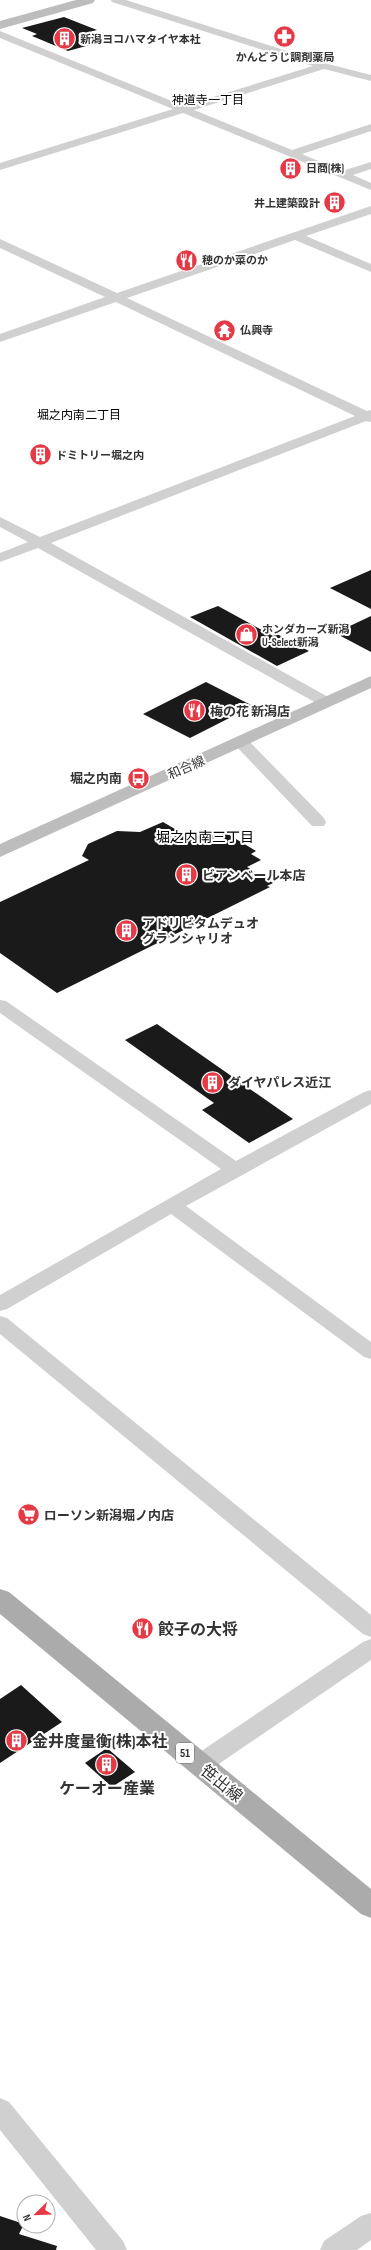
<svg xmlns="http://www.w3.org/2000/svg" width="371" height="2250" viewBox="0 0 371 2250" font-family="'Sofia Sans Condensed','Noto Sans JP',sans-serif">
	<rect width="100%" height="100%" fill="#fff"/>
	<path fill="#1a1a1a" d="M64 17 97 30 78 35 97 43 68 51 32 36 37 34 22 28Z
		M371 570V609L330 588Z
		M218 606 273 636 277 634 309 651 277 666 190 617Z
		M371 616V652L335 633Z
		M206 682 253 706 190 738 143 714Z
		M163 822 197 842 221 830 256 851 251 854 261 860 247 867 273 883 267 886 270 887 57 993 0 953V902L89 860 82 856 88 844 117 831 140 832Z
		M157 1024 293 1119 249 1143 202 1110 214 1103 125 1040Z
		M21 1685 62 1722 0 1763V1699Z
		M107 1748 135 1772 112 1787 85 1763Z
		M0 2216 24 2224 19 2234 57 2246 56 2250H0Z"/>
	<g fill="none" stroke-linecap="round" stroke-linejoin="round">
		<path fill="#d0d0d0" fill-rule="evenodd" d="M111 0H126L328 64 371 75V81L324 69 194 110 292 150 371 124V131L302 154 342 171 371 162V169L353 175 371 183V190L183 113 0 170V163L173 109 0 38V31L184 106 313 66 112 2Z
			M371 206V214L306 236 371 264V272L295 240 127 298 367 411 371 410V422L366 421 51 543 330 698 332 701 330 704H318L38 548 0 562V553L28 542 0 527V517L40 537 355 416 116 302 0 342V334L105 297 0 248V239L117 293Z
			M241 737 247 739 324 818 326 822 324 826H312L235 745 233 742 235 739Z
			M0 1000 6 1001 236 1161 364 1092 371 1090V1104L186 1206 371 1342V1359L364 1357 171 1214 7 1309 0 1311V1295L221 1169 0 1013Z
			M0 1316 7 1318 371 1615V1637L363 1634 0 1334Z
			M371 1639V1660L207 1772 199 1774 191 1772 187 1765 191 1758 363 1642Z
			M0 2098 9 2102 123 2241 127 2250H96L0 2130Z
			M371 2213V2240L357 2250H320L324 2241 361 2216Z"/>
		<path fill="#bdbdbd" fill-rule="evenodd" d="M76 0H95L93 3 0 29V21Z
			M371 676V688L0 857V844Z"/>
		<path fill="#ababab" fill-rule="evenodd" d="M0 1589 9 1592 371 1889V1918L361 1914 0 1614Z"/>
	</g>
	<defs>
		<symbol id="pharmacy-disc" viewBox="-11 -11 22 22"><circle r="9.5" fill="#e63946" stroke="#fff"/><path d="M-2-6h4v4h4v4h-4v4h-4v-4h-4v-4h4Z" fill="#fff"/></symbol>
		<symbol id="building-disc" viewBox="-11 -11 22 22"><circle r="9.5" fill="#e63946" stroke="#fff"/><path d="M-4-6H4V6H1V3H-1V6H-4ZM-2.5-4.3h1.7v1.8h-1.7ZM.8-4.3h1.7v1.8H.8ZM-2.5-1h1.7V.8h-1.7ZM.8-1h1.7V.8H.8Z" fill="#fff"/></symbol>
		<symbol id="restaurant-disc" viewBox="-11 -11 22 22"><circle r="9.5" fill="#e63946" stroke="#fff"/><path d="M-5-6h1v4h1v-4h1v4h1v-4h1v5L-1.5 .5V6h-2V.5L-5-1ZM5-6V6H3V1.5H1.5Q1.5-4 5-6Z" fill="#fff"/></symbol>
		<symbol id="temple-disc" viewBox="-11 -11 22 22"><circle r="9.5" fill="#e63946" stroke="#fff"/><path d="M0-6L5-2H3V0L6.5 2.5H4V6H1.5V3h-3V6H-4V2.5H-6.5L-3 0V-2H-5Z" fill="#fff"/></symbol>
		<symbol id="shop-disc" viewBox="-11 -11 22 22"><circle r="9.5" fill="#e63946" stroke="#fff"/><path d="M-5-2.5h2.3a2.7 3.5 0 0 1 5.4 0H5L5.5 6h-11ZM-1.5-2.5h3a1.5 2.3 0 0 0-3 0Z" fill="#fff"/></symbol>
		<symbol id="bus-disc" viewBox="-11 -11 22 22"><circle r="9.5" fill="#e63946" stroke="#fff"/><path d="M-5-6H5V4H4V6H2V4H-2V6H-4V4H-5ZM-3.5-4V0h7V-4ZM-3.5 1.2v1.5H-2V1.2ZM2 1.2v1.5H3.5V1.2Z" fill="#fff"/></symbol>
		<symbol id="supermarket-disc" viewBox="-11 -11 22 22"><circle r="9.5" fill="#e63946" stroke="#fff"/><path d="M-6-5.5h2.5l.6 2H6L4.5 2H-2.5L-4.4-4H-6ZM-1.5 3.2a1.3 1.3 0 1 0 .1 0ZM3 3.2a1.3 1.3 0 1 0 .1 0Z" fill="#fff"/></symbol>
	</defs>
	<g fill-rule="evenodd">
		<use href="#pharmacy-disc" x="272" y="24" width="25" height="25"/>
		<use href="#building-disc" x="52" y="26" width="25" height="25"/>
		<use href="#building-disc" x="278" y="156" width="25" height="25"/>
		<use href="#building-disc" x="322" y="190" width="25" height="25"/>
		<use href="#restaurant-disc" x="174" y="248" width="25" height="25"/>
		<use href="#temple-disc" x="212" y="318" width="25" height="25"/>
		<use href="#building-disc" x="28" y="442" width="25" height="25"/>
		<use href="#shop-disc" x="234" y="622" width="25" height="25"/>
		<use href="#restaurant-disc" x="182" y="698" width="25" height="25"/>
		<use href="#bus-disc" x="126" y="766" width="25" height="25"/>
		<use href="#building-disc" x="174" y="862" width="25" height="25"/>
		<use href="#building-disc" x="114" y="918" width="25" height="25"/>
		<use href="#building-disc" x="200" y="1070" width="25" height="25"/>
		<use href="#supermarket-disc" x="16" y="1502" width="25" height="25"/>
		<use href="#restaurant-disc" x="130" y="1616" width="25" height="25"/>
		<use href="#building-disc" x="4" y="1728" width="25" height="25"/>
		<use href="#building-disc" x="94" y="1752" width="25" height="25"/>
	</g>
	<g text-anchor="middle" stroke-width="4" stroke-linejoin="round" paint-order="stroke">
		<g font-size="11" font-weight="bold" fill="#333" stroke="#fff" text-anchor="start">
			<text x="80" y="43">新潟ヨコハマタイヤ本社</text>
			<text x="285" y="61" text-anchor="middle">かんどうじ調剤薬局</text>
			<text x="306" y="172">日商(株)</text>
			<text x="320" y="207" text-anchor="end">井上建築設計</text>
			<text x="202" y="264">穂のか菜のか</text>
			<text x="240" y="334">仏興寺</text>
			<text x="56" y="459">ドミトリー堀之内</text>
			<text x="262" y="633">ホンダカーズ新潟<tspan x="262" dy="13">U-Select新潟</tspan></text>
		</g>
		<g font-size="12" fill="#000" stroke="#fff">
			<text x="208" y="104">神道寺一丁目</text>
			<text x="79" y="419">堀之内南二丁目</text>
		</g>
		<rect fill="#fff" stroke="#707070" stroke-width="1" x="176" y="1743" width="18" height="20" rx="3"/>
		<g font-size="12" font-weight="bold" fill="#333">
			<text x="185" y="1757">51</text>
		</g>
		<g font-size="13" font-weight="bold" fill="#333" stroke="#fff" text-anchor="start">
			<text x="210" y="716">梅の花 新潟店</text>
			<text x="122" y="783" text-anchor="end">堀之内南</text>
			<text x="202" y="880">ビアンベール本店</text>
			<text x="142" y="928">アドリビタムデュオ<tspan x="142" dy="15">グランシャリオ</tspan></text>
			<text x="228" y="1087">ダイヤパレス近江</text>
			<text x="44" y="1520">ローソン新潟堀ノ内店</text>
		</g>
		<g font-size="13" fill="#333" stroke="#fff">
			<text transform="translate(186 767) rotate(-24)" y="5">和合線</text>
		</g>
		<g font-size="14" fill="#000" stroke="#fff">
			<text x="205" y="842">堀之内南三丁目</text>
		</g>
		<g font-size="16" font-weight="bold" fill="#333" stroke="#fff" text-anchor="start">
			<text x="158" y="1635">餃子の大将</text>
			<text x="32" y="1747">金井度量衡(株)本社</text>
			<text x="107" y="1794" text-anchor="middle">ケーオー産業</text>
		</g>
		<g font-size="16" fill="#333" stroke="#fff">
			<text transform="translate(222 1783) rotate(39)" y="6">笹出線</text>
		</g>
	</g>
	<g transform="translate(36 2214) rotate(247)"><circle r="19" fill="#ffffff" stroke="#adadad"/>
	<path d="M0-3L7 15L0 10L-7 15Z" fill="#e63946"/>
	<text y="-6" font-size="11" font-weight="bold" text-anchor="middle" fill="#333333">N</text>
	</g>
</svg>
